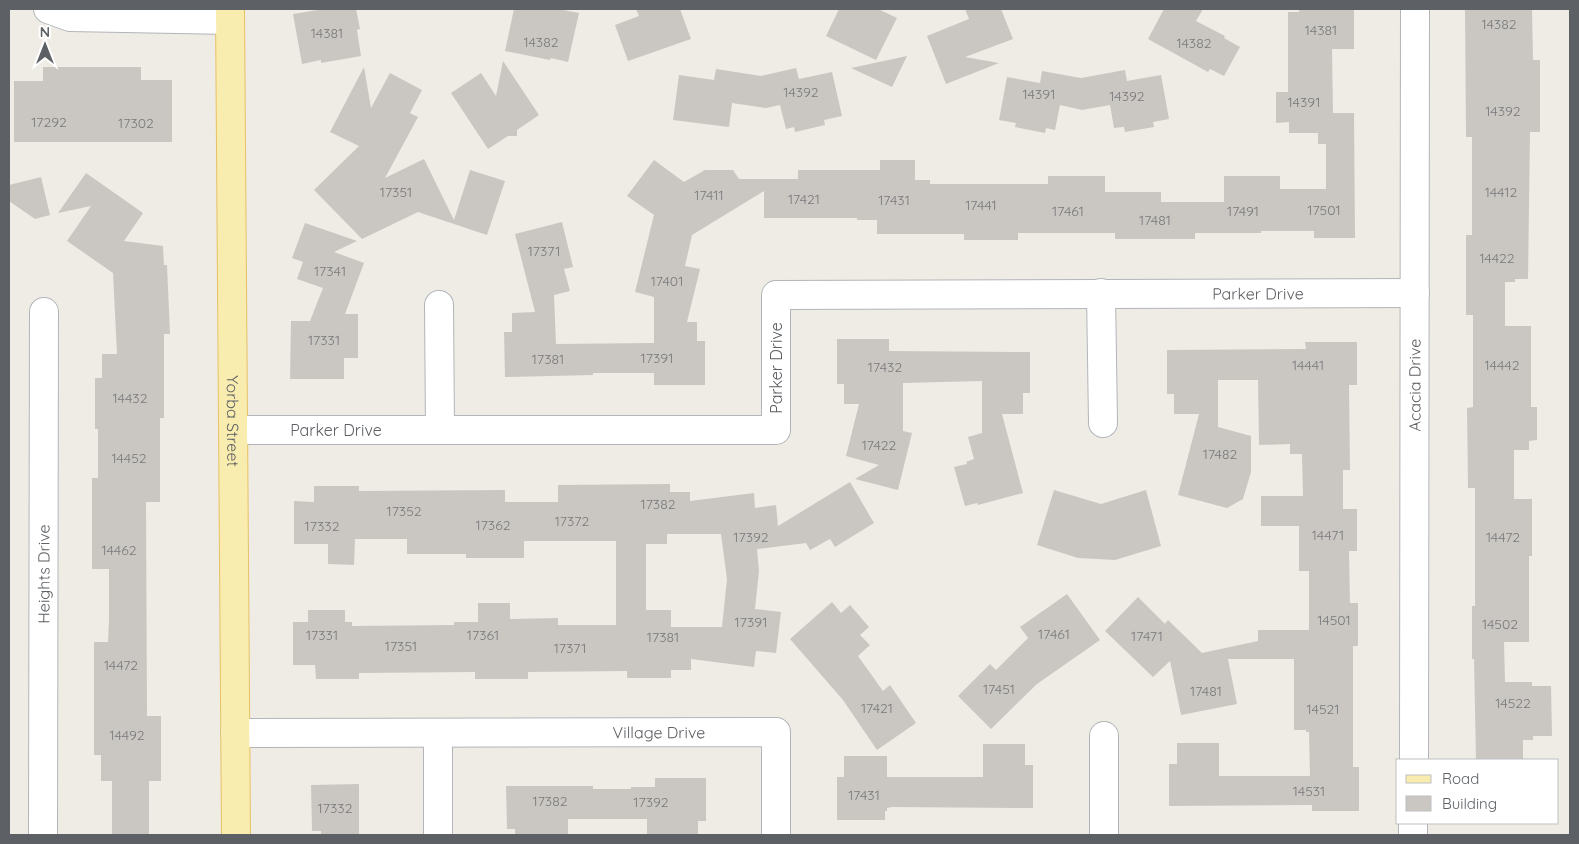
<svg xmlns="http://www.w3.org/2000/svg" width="1579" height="844" viewBox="0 0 1579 844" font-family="Quicksand,sans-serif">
	<rect width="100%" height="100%" fill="#eeece5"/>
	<path fill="#cac7c2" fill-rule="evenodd" d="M324 9H356L360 29 357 30 361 56 321 63V60L302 64 293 14Z
		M514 9H558L579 13 568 62 551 58 550 60 505 51Z
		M636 9H680L691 39 628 61 615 25 639 16Z
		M839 9H878L897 18 876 60 826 36Z
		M965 9H1001L1013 39 965 57 999 63 946 84 927 36 969 19Z
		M1164 9H1203L1196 21 1225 36 1224 38 1240 47 1224 76 1210 69 1208 72 1148 39Z
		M1299 9H1354V49H1332L1333 113H1354L1355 238H1314V231H1261V233H1195V239H1115V233H1018V240H964V234H877V220H857V218H764V191L692 235 685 266 700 269 687 322H697V341H705V385H654V373H593V375L505 377 504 332H512V313L535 312 515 234 562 222 573 267 564 269 570 291 554 295 556 344 654 343V297L635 292 654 215 627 196 654 160 684 182 705 170H733L739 179H798V170H880V160H915V180H930V184H1048V176H1105V192H1161V202H1224V176H1280V189H1326V144H1318V133H1289V122L1276 123V92H1288V12H1299Z
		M1465 9H1532L1533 60H1540V132H1530L1528 279H1515V282H1505V326H1531V407H1537V440L1529 441V450H1514V499H1532V556H1529V642H1504L1505 682H1532V686H1551L1552 736H1533V740H1523V760H1476L1474 659H1472V606H1475V488H1468L1467 408 1473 407V315H1466V235H1472V137H1466Z
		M907 56 892 87 851 68Z
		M503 61 539 115 517 130V136H508L488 149 451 93 481 73 496 96Z
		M43 67H141V80H172V142H14V81H43Z
		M364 67 371 108 390 73 422 90 410 113 418 117 385 178 424 159 454 220 470 170 505 181 487 235 418 212 362 239 314 190 359 146 330 132Z
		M796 68 799 79 832 72 842 116 824 120 825 125 795 132 794 127 786 129 780 105 766 108 732 103 729 127 673 120 679 75 714 80 716 69 761 76Z
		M1125 70 1127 81 1161 75 1169 119 1153 122 1154 127 1125 132 1124 127 1114 128 1110 105 1082 110 1060 105 1055 130 1046 128 1045 133 1015 127 1016 123 999 120 1007 77 1040 83 1042 71 1081 78Z
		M86 173 143 213 124 241 163 246 164 265H167L170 334H164V418H160V502H146L147 716H161V781H149V835H112V781H101V755H94V642H108L109 620V569H92V478H98V429H95V378H102V354H117L113 273 67 241 91 206 58 213Z
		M41 177 50 215 35 219 9 201V185Z
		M305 223 357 241 334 252 364 263 345 314H358V358H344V379H290L291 321H310L323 288 297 279 303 262 292 258Z
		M837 339H889V351L1030 352V393H1023V414H1002L1023 493 978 505 977 503 965 506 954 467 967 464 966 462 974 459 968 437 982 433V381L903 383V431L912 433 898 490 855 479 879 465 846 456 859 404H844V384H837Z
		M1305 342H1357V385H1349L1350 470H1343V509H1357V551H1349L1350 603H1358V646H1353V767H1359V811H1312V805L1169 806V764H1177V743H1219V776H1310L1309 732H1306V730H1294V659H1228L1237 704 1181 715 1170 661 1153 677 1105 631 1138 597 1165 624 1168 620 1202 653 1258 641V630H1309V571H1299V526H1261V496H1303L1302 454H1290V444L1259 445 1258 380H1218V427L1251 436V472L1243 499 1227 508 1178 495 1199 414H1174V394H1167V350L1306 349Z
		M850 482 874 523 835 547 830 539 810 550 806 543 757 549 759 571 755 609 781 612 776 653 756 651 754 667 691 659V670H671V678H627V671L528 672V679H475V672L359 673V679H316L315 665H293V622H308V610H345V622H352V626L454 625V622H478V603H510V619L558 618V625H616V541H524V558H466V554H407V539H355L354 565 328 564V544H294V501L314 502V486H359V491L505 490V502H558V485L670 484V492H690V501L754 493 755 508 776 505 778 526ZM667 534H721L727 579 722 627H671V610H646V544H667Z
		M1054 490 1101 504 1146 490 1161 546 1115 560 1078 558 1037 545Z
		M1067 594 1100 640 1037 684 991 729 958 696 990 664 996 670 1028 638 1020 627Z
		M832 602 841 613 850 605 869 627 860 635 870 645 858 656 883 691 890 685 916 723 877 750 843 700 790 639Z
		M983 744H1025V765H1033V808L892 807 887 808V811H885V820H837V777H844V756H887V777H983Z
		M655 778H706V821H698V835H647V819H568V835H515V829H507L506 786H593V789H631V787H655Z
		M359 784V835H321V831H312L311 785Z"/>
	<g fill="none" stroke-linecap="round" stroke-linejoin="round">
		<defs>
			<g id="minor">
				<path d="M48 9 70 17 230 20"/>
				<path d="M1101 293 1103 423"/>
				<path d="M439 305 440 430"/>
				<path id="s1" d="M234 430H776V295L1415 293"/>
				<path id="s2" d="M235 733 776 732V835"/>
				<path d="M438 733V835"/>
				<path d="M1104 736V835"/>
				<path id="s3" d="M1414 760 1415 9"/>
				<path id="s4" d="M43 835 44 312"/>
				<path d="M1413 835V823"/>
			</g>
			<g id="major">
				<path id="s5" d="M230 9 236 835"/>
			</g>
		</defs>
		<use href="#minor" stroke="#b2b5b9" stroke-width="30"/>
		<use href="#major" stroke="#e7c165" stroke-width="30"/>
		<use href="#minor" stroke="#fff" stroke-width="28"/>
		<use href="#major" stroke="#f9ecaf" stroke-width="28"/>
	</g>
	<g text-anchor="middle" stroke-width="4" stroke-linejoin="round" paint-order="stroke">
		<g font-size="14" fill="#787a7c">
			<text x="1499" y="29">14382</text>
			<text x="1321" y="35">14381</text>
			<text x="327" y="38">14381</text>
			<text x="541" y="47">14382</text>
			<text x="1194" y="48">14382</text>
			<text x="801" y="97">14392</text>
			<text x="1039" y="99">14391</text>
			<text x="1127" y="101">14392</text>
			<text x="1304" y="107">14391</text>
			<text x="1503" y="116">14392</text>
			<text x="49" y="127">17292</text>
			<text x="136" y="128">17302</text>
			<text x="396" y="197">17351</text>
			<text x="1501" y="197">14412</text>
			<text x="709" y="200">17411</text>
			<text x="804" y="204">17421</text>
			<text x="894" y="205">17431</text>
			<text x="981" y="210">17441</text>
			<text x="1324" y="215">17501</text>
			<text x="1068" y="216">17461</text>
			<text x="1243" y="216">17491</text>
			<text x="1155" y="225">17481</text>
			<text x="544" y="256">17371</text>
			<text x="1497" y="263">14422</text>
			<text x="330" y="276">17341</text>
			<text x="667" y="286">17401</text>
			<text x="324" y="345">17331</text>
			<text x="657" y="363">17391</text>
			<text x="548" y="364">17381</text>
			<text x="1308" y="370">14441</text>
			<text x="1502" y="370">14442</text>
			<text x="885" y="372">17432</text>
			<text x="130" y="403">14432</text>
			<text x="879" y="450">17422</text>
			<text x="1220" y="459">17482</text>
			<text x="129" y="463">14452</text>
			<text x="658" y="509">17382</text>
			<text x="404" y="516">17352</text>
			<text x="572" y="526">17372</text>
			<text x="493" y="530">17362</text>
			<text x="322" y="531">17332</text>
			<text x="1328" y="540">14471</text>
			<text x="751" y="542">17392</text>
			<text x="1503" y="542">14472</text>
			<text x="119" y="555">14462</text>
			<text x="1334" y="625">14501</text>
			<text x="751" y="627">17391</text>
			<text x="1500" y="629">14502</text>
			<text x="1054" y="639">17461</text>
			<text x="322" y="640">17331</text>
			<text x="483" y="640">17361</text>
			<text x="1147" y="641">17471</text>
			<text x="663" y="642">17381</text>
			<text x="401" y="651">17351</text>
			<text x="570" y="653">17371</text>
			<text x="121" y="670">14472</text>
			<text x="999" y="694">17451</text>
			<text x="1206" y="696">17481</text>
			<text x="1513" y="708">14522</text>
			<text x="877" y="713">17421</text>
			<text x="1323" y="714">14521</text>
			<text x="127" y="740">14492</text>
			<text x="1309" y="796">14531</text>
			<text x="864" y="800">17431</text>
			<text x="550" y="806">17382</text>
			<text x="651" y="807">17392</text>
			<text x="335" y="813">17332</text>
		</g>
		<g font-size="16" fill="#5d6064" stroke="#fff">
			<text dy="6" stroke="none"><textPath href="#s1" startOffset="1159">Parker Drive</textPath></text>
			<text transform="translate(776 368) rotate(-90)" y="6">Parker Drive</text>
			<text dy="6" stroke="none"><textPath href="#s3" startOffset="375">Acacia Drive</textPath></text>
			<text dy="6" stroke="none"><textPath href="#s5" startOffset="412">Yorba Street</textPath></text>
			<text dy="6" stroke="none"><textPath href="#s1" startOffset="102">Parker Drive</textPath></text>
			<text dy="6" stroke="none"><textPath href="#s4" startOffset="261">Heights Drive</textPath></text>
			<text dy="6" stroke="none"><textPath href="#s2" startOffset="424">Village Drive</textPath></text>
		</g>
	</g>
	<rect width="1579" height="844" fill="none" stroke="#5d6064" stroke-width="20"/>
	<rect x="1396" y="759" width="162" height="65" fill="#ffffff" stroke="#bebfc1"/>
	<rect x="1406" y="775" width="25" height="8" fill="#f9ecaf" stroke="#bebfc1"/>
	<text x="1442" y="784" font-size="15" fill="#5d6064">Road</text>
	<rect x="1406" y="796" width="25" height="15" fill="#cac7c2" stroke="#bebfc1"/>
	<text x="1442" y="809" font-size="15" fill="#5d6064">Building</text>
	<g transform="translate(45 45)" stroke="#ffffff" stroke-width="4" paint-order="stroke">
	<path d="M0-4L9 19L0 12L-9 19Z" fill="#5d6064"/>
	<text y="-8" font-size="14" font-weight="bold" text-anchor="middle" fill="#5d6064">N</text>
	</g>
</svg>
